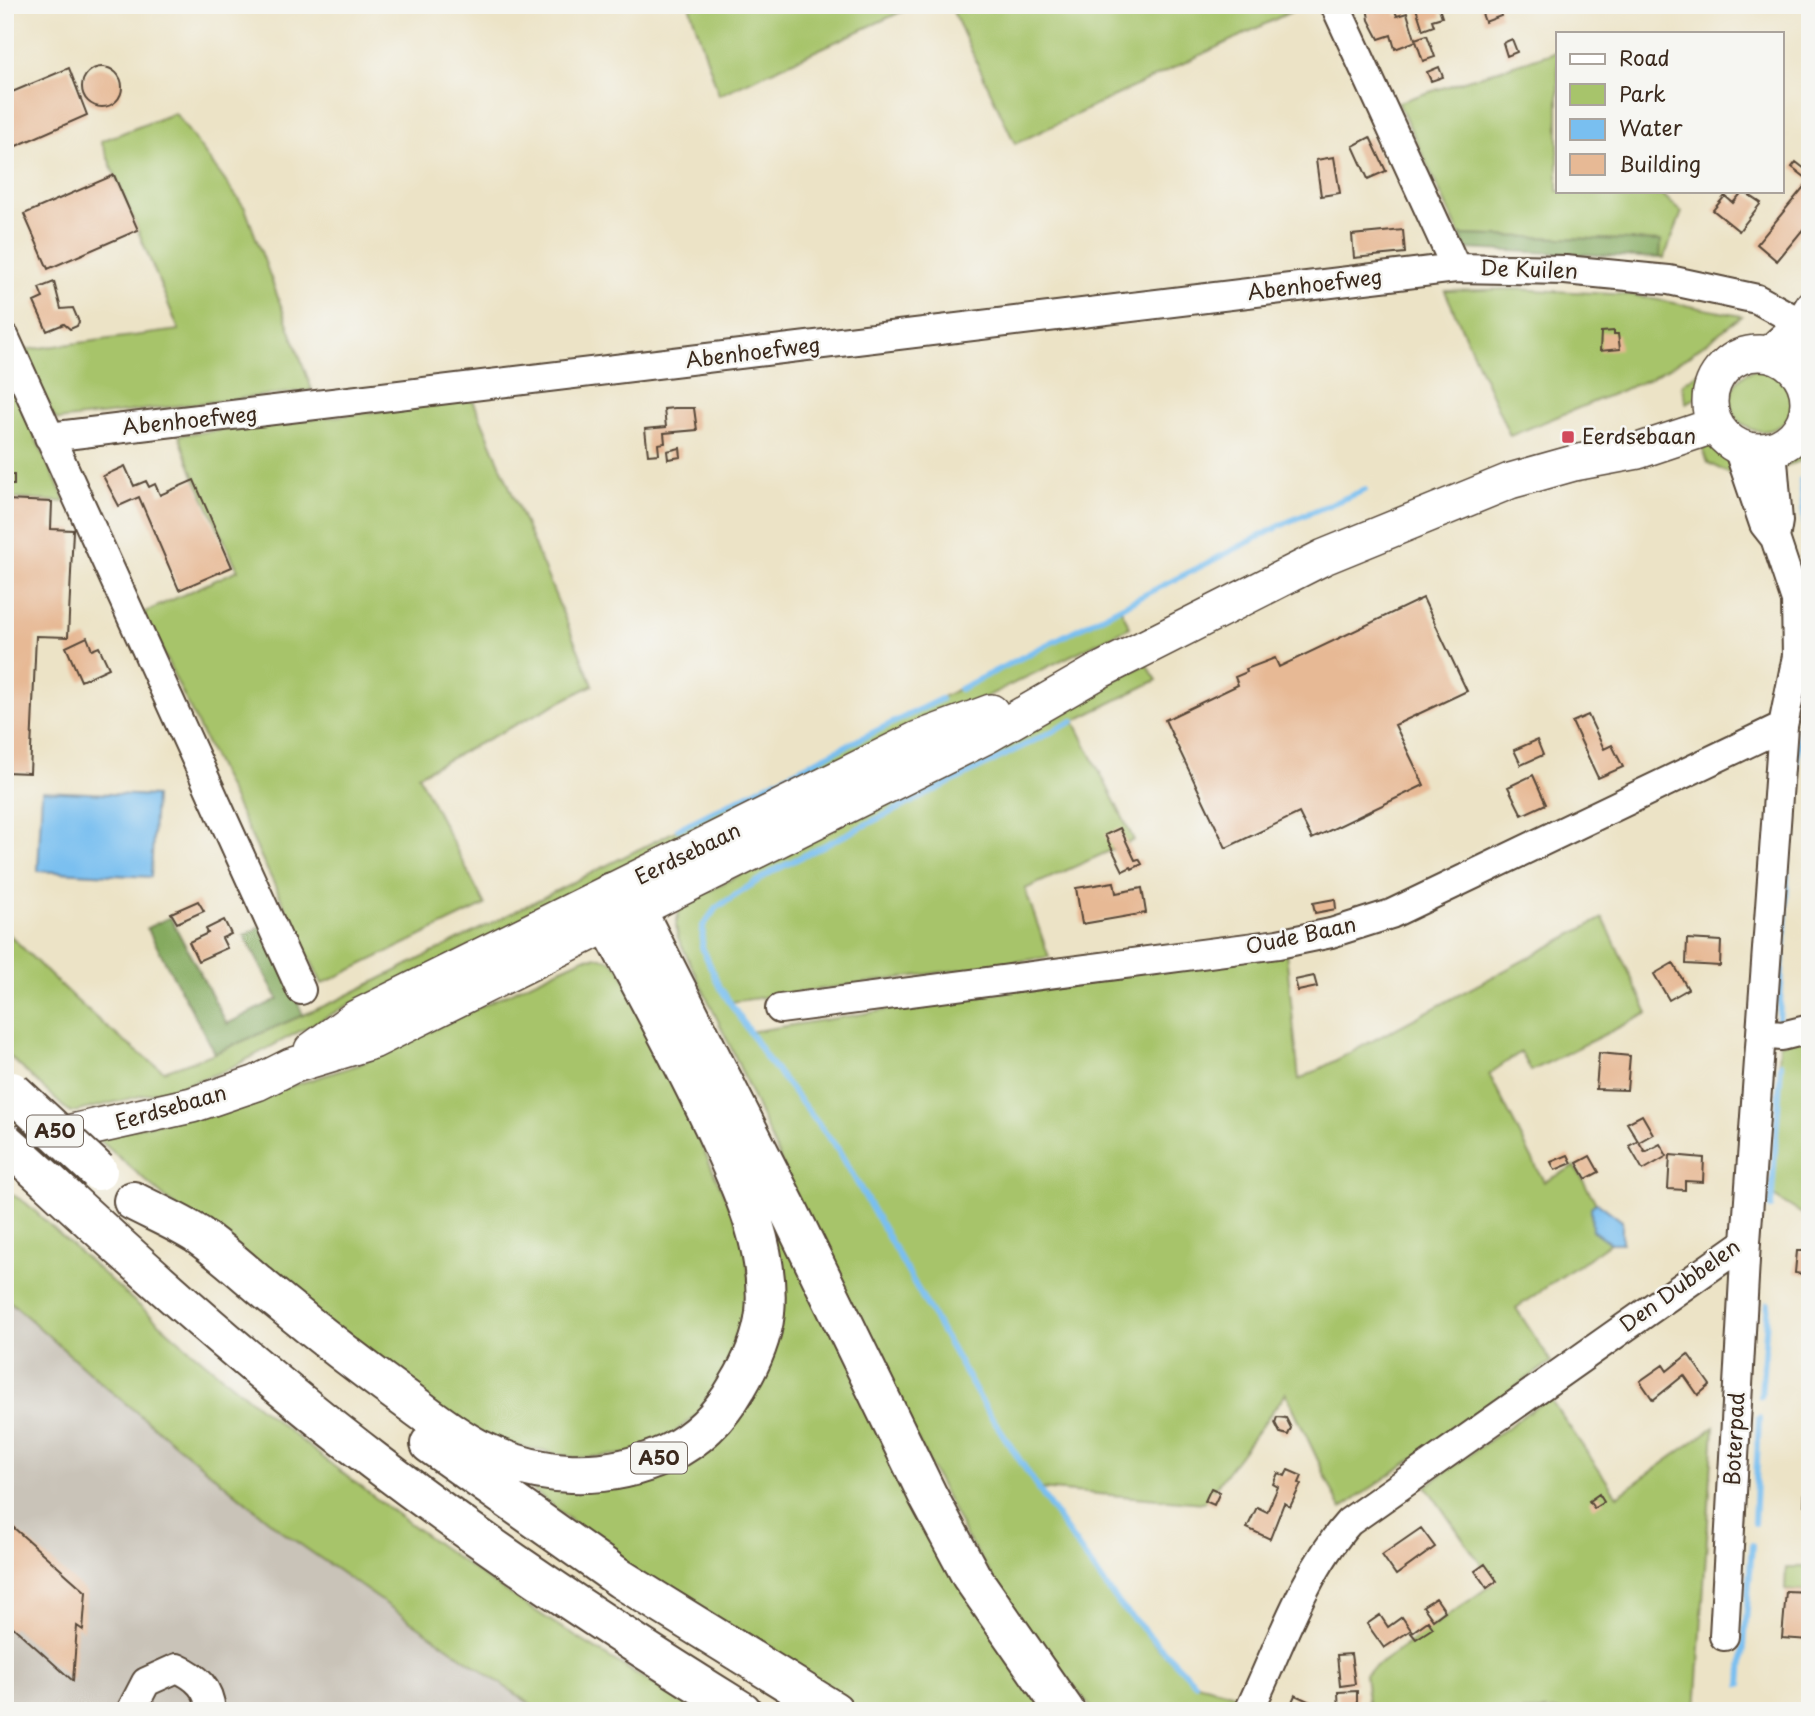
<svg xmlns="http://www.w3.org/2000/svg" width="1815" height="1716" viewBox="0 0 1815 1716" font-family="'Playpen Sans',sans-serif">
	<rect width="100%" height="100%" fill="#f6f6f2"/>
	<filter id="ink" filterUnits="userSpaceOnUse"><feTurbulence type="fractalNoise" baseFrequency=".0143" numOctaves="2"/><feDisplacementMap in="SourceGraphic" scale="14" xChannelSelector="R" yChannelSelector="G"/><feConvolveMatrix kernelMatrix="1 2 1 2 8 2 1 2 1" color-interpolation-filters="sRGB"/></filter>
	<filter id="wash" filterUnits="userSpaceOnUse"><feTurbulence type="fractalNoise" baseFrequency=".00686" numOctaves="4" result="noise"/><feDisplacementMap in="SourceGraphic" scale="28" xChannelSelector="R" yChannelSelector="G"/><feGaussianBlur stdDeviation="1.57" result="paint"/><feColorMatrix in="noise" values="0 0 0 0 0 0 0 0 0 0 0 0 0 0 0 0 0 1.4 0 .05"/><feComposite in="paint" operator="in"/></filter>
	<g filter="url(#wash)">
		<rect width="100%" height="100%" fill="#ece3c6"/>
		<path fill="#c9c3b8" d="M5 1297 545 1711H5Z"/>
		<path fill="#a7c46b" stroke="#717744" stroke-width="2" d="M689 5H916L719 95Z
			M950 5H1305L1015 144Z
			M1558 51V191H1658L1682 212 1664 258H1660V241L1460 235 1398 102Z
			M175 113 245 208 312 390 58 420 53 416 24 350 179 330 101 141Z
			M1513 289 1632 295 1742 316 1687 357 1647 380 1510 436 1445 291Z
			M1718 360 1706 376 1702 395 1686 403 1682 384Z
			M1731 400a31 31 0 1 1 62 0a31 31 0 1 1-62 0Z
			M5 374 66 502 5 498Z
			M473 400 593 685 418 775 485 905 322 984 158 642 136 616 238 570 194 476 179 435Z
			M1810 434V458L1779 468 1789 452Z
			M1714 438 1729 450 1741 475 1730 474 1708 463 1699 439Z
			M1120 608 1130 627 347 1006 225 1071 177 1087 70 1113 5 1052V930C54 980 105 1031 164 1071L218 1052 340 999Z
			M1146 664 1157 680 1074 721 1134 840 1025 889 1049 957 730 1002 749 1032 1089 978 1286 952 1299 1080 1603 918 1648 1013 1531 1071 1521 1052 1489 1074 1544 1182 1575 1166 1596 1203 1591 1208 1592 1230 1610 1243 1516 1308 1551 1362 1341 1509 1286 1393 1204 1503 1039 1489 1115 1599 1156 1646 1194 1683 1239 1695V1711H1094L1022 1623 966 1536 805 1217 734 1054 678 938 676 925 680 906Z
			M598 957 610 960 620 968 745 1240 750 1288 744 1339 705 1408 670 1436 627 1454 576 1458 503 1443 432 1409 169 1201 95 1136 202 1114 358 1065 562 968 584 958Z
			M1810 1035V1219L1772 1195 1780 1044Z
			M733 1139 1048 1711H862L673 1603 507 1469 629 1486 772 1340Z
			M5 1190 26 1203C163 1332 310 1453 464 1563 539 1616 619 1663 698 1711H540L284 1533 108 1389 5 1297Z
			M1549 1397 1617 1496 1714 1427 1696 1711H1369L1365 1674 1494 1583 1426 1486Z
			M1786 1567H1810V1592L1785 1590Z"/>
		<path fill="#85aa5f" stroke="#606a3e" stroke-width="2" d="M1460 235 1661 241 1660 258 1466 249Z
			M170 917 227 1024 278 999 244 935 264 925 303 1015 215 1053 147 928Z"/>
		<path fill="#79bff0" stroke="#5a7487" stroke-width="2" d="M42 791 155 796 151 877 38 871Z
			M1597 1202 1622 1221V1243H1610L1592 1230 1591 1207Z"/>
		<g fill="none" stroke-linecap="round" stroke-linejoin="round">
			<path stroke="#79bff0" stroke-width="6" d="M1808 561 1801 480 1810 478
				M960 689 1290 521 1365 490
				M1805 692 1809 679
				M1073 721 771 872 716 908 703 926 702 947 719 986 768 1060 838 1149 983 1404 1061 1523 1118 1603 1195 1683
				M678 829 941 699
				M1784 946 1790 814 1804 699
				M1779 1019 1783 952
				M1771 1207 1781 1064
				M1761 1396 1768 1304
				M1754 1523 1759 1418
				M1741 1684 1752 1545"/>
		</g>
		<g id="blocks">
			<path fill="#e7b995" d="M1393 5 1397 16 1407 13 1415 39 1427 35 1435 57 1423 61 1416 41 1395 49 1391 35 1379 39 1369 20 1367 6Z
				M1415 5H1438L1442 17 1432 20 1434 26 1423 30Z
				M1479 5H1498L1501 16 1485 22Z
				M1512 39 1517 52 1507 56 1503 43Z
				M82 87a20 20 0 1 1 40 0a20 20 0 1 1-40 0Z
				M1439 67 1443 77 1431 81 1427 72Z
				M69 68 87 115 5 151V95Z
				M1370 137 1386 171 1368 179 1353 146Z
				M1334 157 1340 193 1321 196 1316 160Z
				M1796 162 1810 173V181L1792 167Z
				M114 175 138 230 48 269 24 214Z
				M1807 183 1810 185V221L1777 261 1757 244Z
				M1743 191 1761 203 1739 231 1713 210 1725 196 1733 203Z
				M1403 230 1405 253 1354 258 1352 235Z
				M54 282 61 309 73 308 79 322 77 326 70 329 64 324 47 331 34 302 43 298 39 288Z
				M1614 331V334H1618L1620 349 1600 351 1601 332Z
				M675 408H694L697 430 664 433 665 443 658 444 659 454 648 455 645 429 666 427 664 409Z
				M680 448 681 457 668 459 667 451Z
				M125 466 134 486 146 481 149 487 155 484 160 495 194 480 232 567 179 590 139 497 119 506 103 476Z
				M5 475H14V485H5Z
				M5 500 52 502 51 529 73 530 68 637 36 636 30 773 5 772Z
				M1423 598 1467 691 1395 725 1424 785 1312 839 1299 813 1226 848 1165 720 1238 685 1235 677 1247 672 1246 669 1275 658 1279 667Z
				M87 637 92 650 99 647 109 668 81 681 66 647Z
				M1588 715 1604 749 1612 745 1623 767 1598 778 1572 722Z
				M1537 740 1543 755 1521 765 1514 750Z
				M1533 775 1546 804 1522 815 1508 787Z
				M1120 828 1135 860 1139 859 1142 864 1132 869 1131 867 1123 871 1105 835Z
				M1114 882 1116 893 1142 888 1146 913 1082 924 1076 888Z
				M1335 899 1336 909 1315 913 1313 903Z
				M198 901 204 911 177 923 171 913Z
				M224 920 231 934 222 938 227 948 198 961 189 942 208 933 206 929Z
				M1687 939 1721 941 1720 966 1686 964Z
				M1673 963 1688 989 1669 1000 1654 974Z
				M1314 976 1317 987 1298 991 1295 980Z
				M1599 1053 1630 1056 1627 1090 1596 1089Z
				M1642 1115 1653 1134 1639 1142 1645 1152 1660 1144 1667 1156 1643 1170 1629 1146 1638 1141 1627 1123Z
				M1568 1155 1572 1163 1555 1170 1551 1162Z
				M1670 1155 1704 1158 1703 1182 1685 1181V1190L1668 1189Z
				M1590 1156 1599 1172 1586 1179 1577 1163Z
				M1806 1243 1810 1244V1275L1795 1273 1797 1251H1805Z
				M1688 1354 1710 1385 1698 1395 1684 1375 1653 1400 1640 1381 1663 1365 1667 1371Z
				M1277 1417 1286 1418 1291 1428 1288 1435 1280 1433 1275 1423Z
				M1806 1468 1810 1469V1505H1804Z
				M1288 1470 1302 1476 1299 1483 1301 1484 1290 1507 1284 1503 1270 1539 1247 1528 1257 1507 1267 1512 1278 1487 1273 1484 1278 1473 1285 1476Z
				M1211 1488 1220 1492 1214 1505 1205 1501Z
				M1599 1494 1604 1502 1594 1508 1589 1501Z
				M5 1520 86 1592 83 1630 77 1626 73 1681 13 1627 10 1631 5 1627Z
				M1421 1528 1435 1547 1396 1575 1382 1555Z
				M1485 1564 1497 1581 1487 1588 1475 1571Z
				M1786 1591 1810 1592V1640L1782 1638Z
				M1436 1598 1445 1611 1433 1620 1423 1606Z
				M1380 1615 1388 1627 1402 1617 1411 1630 1384 1648 1367 1624Z
				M1428 1621 1433 1628 1416 1639 1411 1633Z
				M1351 1654 1355 1684 1340 1686 1337 1655Z
				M1357 1691V1711H1339L1338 1692Z
				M1295 1695 1319 1706 1329 1711H1288Z"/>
		</g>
	</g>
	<g filter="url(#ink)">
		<use href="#blocks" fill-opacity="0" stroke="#564637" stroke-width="2"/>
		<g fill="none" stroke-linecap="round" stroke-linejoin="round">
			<defs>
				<path id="minor" d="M1335 5 1456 268
					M5 338 301 990
					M1766 353 1799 323 1810 305
					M1797 369 1804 344 1799 323
					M49 437 1456 268 1565 270 1669 280 1757 299 1810 328
					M1772 449 1778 521 1776 533
					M780 1009 1278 944 1331 933 1391 914 1783 726
					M1761 1034 1782 1036 1810 1029
					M1724 1636 1746 1242
					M131 1711 146 1682 177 1668C197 1677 209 1688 211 1711
					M1249 1711C1278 1650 1304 1572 1349 1522L1746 1242 1783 726 1797 656 1796 601 1775 538 1764 524 1737 445"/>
				<path id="major" d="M1710 402a49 49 0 1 1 98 0a49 49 0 1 1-98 0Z
					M312 1050 356 1018 918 739 991 712
					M5 1147 192 1105 257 1083 291 1066 373 1041 986 736 1099 671 1324 557 1510 481 1574 463 1638 451 1716 425"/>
				<path id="highway" d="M48 1181C153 1279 260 1374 374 1461 492 1551 616 1633 742 1711
					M133 1201C154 1212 178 1222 198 1235 225 1254 249 1277 275 1298 319 1334 364 1369 411 1403 433 1419 454 1436 477 1448 537 1479 606 1482 667 1454 698 1439 720 1417 737 1387 751 1364 762 1340 765 1313 771 1245 740 1185 713 1125 681 1057 644 990 608 923L612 892 636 909 790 1213 928 1496 971 1576 1065 1711
					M430 1444 621 1579 834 1711"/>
			</defs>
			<use href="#minor" stroke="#564637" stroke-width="32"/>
			<use href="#major" stroke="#564637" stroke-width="38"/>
			<use href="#highway" stroke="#564637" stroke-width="42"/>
			<use href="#minor" stroke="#fff" stroke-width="28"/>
			<use href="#major" stroke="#fff" stroke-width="35"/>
			<use href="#highway" stroke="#fff" stroke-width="38"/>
			<defs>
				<path id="highway-bridge" d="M12 1091 98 1171
					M5 1142 48 1181"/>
			</defs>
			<use href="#highway-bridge" stroke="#564637" stroke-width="42" stroke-linecap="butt"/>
			<use href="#highway-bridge" stroke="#fff" stroke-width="38"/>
		</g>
	</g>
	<rect fill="#d1495b" stroke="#f6f6f2" stroke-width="2.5" x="1561" y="430" width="14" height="14" rx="3.5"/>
	<g text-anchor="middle" stroke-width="5" stroke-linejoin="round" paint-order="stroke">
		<g fill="#f6f6f2" stroke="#73675e" stroke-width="2">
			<rect x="27" y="1115.5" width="56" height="31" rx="5"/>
			<rect x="631" y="1442.5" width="56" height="31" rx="5"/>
		</g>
		<g font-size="19" font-weight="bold" fill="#3b2a1e">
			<text x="55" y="1138">A50</text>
			<text x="659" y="1465">A50</text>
		</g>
		<g font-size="21" fill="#3b2a1e" stroke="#f6f6f2">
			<text transform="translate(1529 270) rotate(2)" y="7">De Kuilen</text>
			<text transform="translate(1315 285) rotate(-7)" y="7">Abenhoefweg</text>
			<text transform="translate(753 353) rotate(-7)" y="7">Abenhoefweg</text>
			<text transform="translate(190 421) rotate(-6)" y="7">Abenhoefweg</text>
			<text transform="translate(688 854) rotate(-26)" y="7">Eerdsebaan</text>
			<text transform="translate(1301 936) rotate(-12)" y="7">Oude Baan</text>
			<text transform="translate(171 1108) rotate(-16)" y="7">Eerdsebaan</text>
			<text transform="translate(1680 1286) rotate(-36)" y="7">Den Dubbelen</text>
			<text transform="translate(1735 1439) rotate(-87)" y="7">Boterpad</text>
		</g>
		<g font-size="21" fill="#3b2a1e" stroke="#f6f6f2" text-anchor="start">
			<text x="1582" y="444">Eerdsebaan</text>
		</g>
	</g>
	<rect width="1815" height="1716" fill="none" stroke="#f6f6f2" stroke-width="28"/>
	<rect x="1556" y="32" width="228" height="161" fill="#f6f6f2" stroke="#aba49d" stroke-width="2"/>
	<rect x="1570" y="54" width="35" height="10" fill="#ffffff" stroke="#aba49d" stroke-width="2"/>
	<text x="1619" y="66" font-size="21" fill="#3b2a1e">Road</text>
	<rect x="1570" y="84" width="35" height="21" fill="#a7c46b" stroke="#aba49d" stroke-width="2"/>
	<text x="1619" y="102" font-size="21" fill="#3b2a1e">Park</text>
	<rect x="1570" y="119" width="35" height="21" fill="#79bff0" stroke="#aba49d" stroke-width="2"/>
	<text x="1619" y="136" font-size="21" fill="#3b2a1e">Water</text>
	<rect x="1570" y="154" width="35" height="21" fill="#e7b995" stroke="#aba49d" stroke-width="2"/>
	<text x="1619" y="172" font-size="21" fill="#3b2a1e">Building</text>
</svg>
